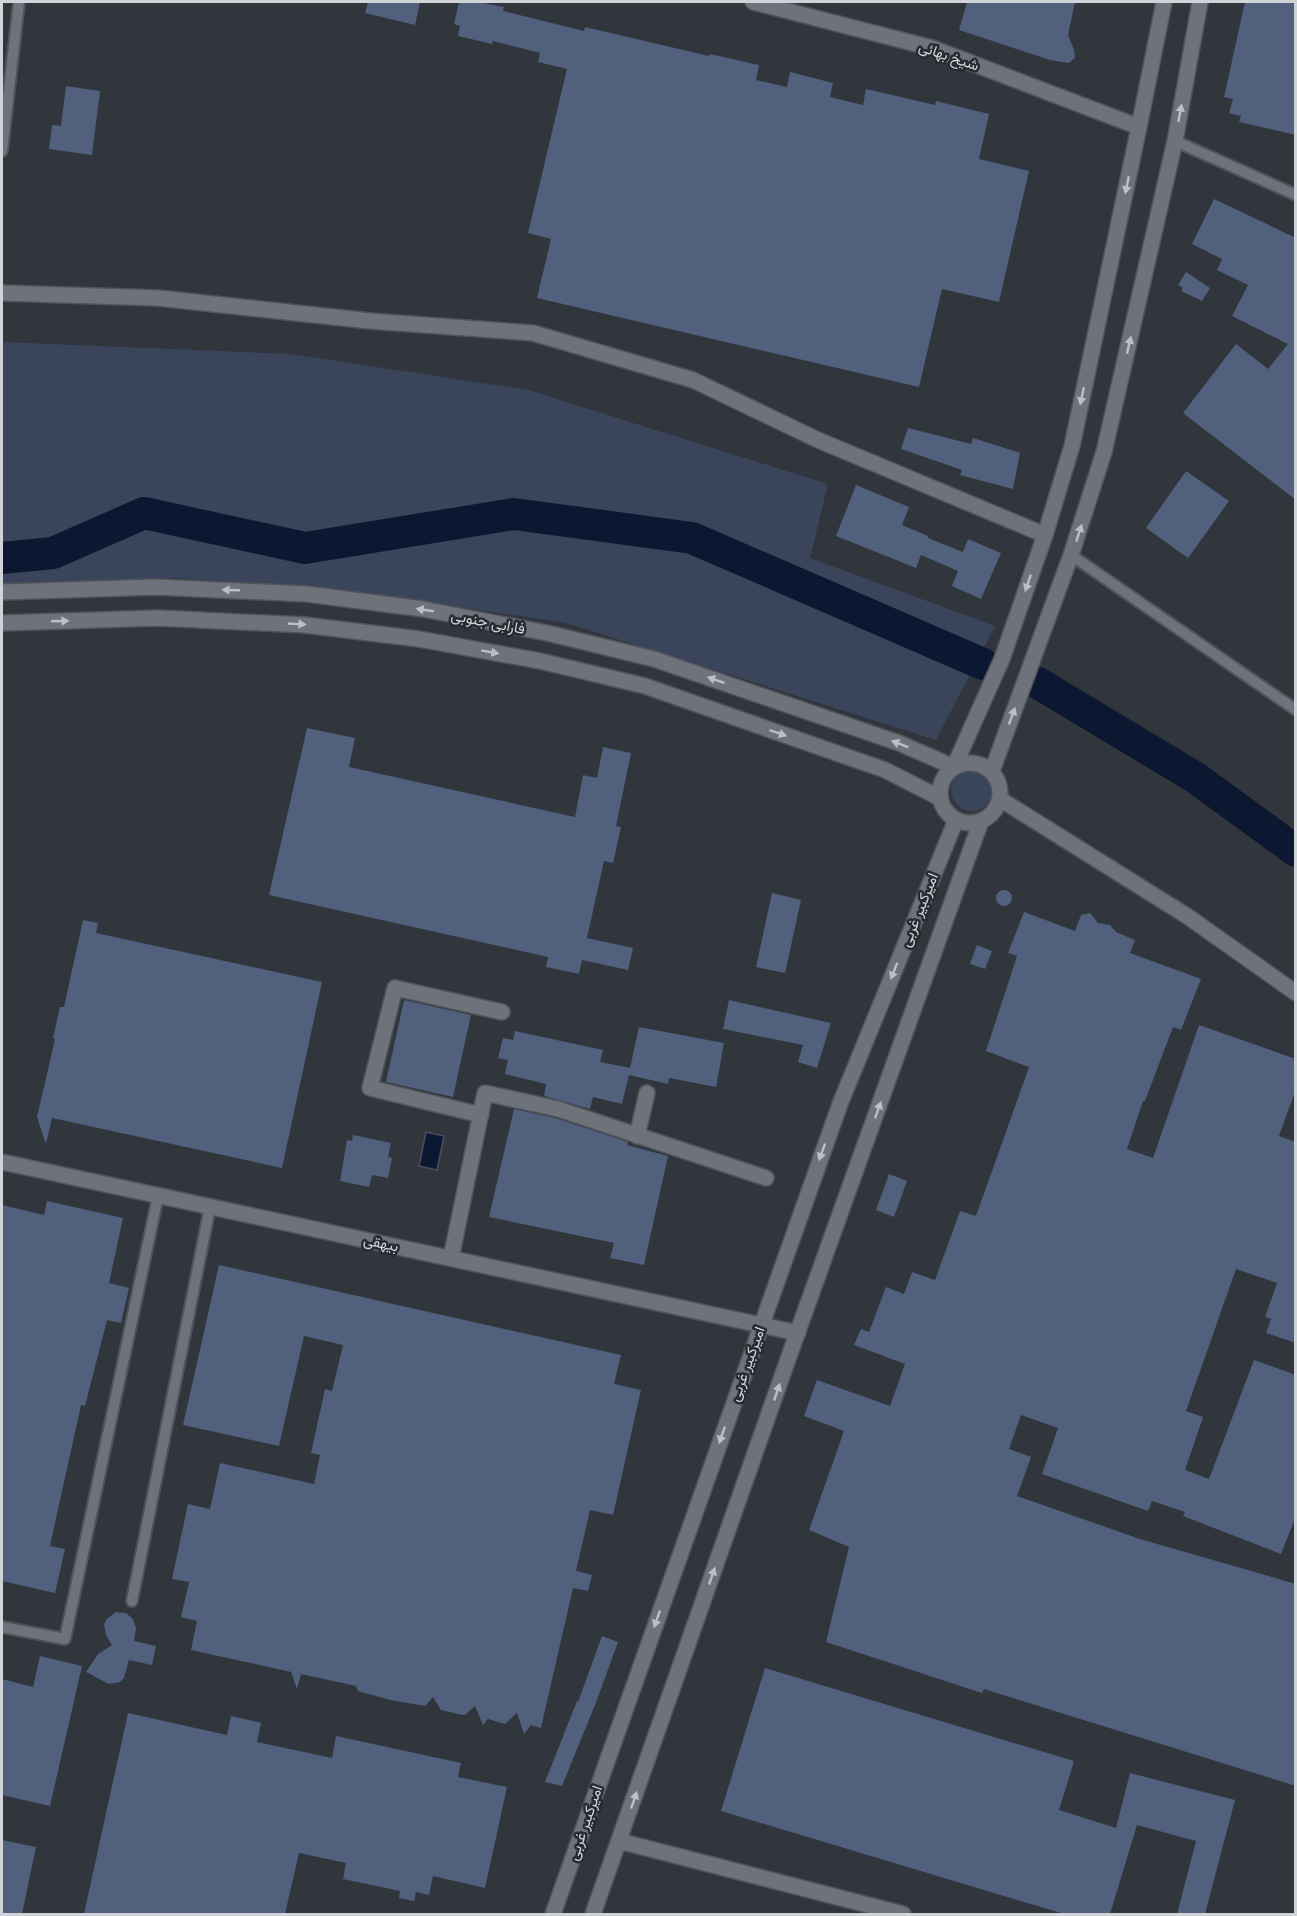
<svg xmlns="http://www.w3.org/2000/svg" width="1297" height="1916" viewBox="0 0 1297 1916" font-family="'Open Sans',Vazirmatn,sans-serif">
	<rect width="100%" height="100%" fill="#31353c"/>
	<path fill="#3a455b" d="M2 342 291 354 528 390 828 484 810 558 995 626 936 740 566 623 371 594 177 578 2 584Z
		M951 790a21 21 0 1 1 42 0a21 21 0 1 1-42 0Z"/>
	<path fill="#0c1831" stroke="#475063" stroke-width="1.5" d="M426 1132 444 1136 437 1170 419 1166Z"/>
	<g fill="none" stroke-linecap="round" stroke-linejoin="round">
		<path stroke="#0c1831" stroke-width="32" d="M2 558 53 553 144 513 305 548 514 514 692 538 983 664
			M1038 683 1196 778 1296 851"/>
	</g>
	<path fill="#50607d" d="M368 2H420L415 25 365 13Z
		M459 2H478L504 7 503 11 584 31 585 27 709 56 710 54 759 65 756 80 787 87 790 72 833 83 830 97 863 105 866 89 935 105 936 101 989 114 979 159 1029 171 999 302 942 289 919 387 537 298 551 239 528 233 567 69 538 62 540 53 493 41 492 44 458 36 460 26 454 24Z
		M967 2H1075L1068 35 1074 50 1075 58 1069 63 1050 60 959 30Z
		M1245 2H1296V135L1239 122 1241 116 1229 113 1233 99 1224 97Z
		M66 86 100 91 92 155 49 149 52 125 61 126Z
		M1214 199 1296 238V500L1183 413 1236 344 1268 369 1288 344 1232 316 1248 285 1217 270 1222 259 1192 244Z
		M1186 272 1210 288 1202 301 1181 291 1183 288 1178 285Z
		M908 428 971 444 973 438 1020 453 1013 489 960 475 962 470 901 449Z
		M1186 471 1229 501 1188 558 1146 528Z
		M856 485 909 507 902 525 928 536V538L963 552 968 539 1001 553 981 599 952 586 958 571 921 555 916 568 836 536Z
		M307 728 355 738 349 767 575 817 583 775 597 778 603 747 631 753 616 826 621 827 613 863 604 861 587 938 633 948 628 970 582 960 579 974 546 967 548 957 269 895Z
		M996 898a8 8 0 1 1 16 0a8 8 0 1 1-16 0Z
		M772 893 801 900 785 973 756 967Z
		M1024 912 1075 931 1081 915 1090 913 1098 923 1110 925 1116 932 1135 940 1130 953 1201 979 1181 1030 1173 1027 1145 1101H1143L1127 1149 1153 1158 1199 1025 1296 1059V1089L1279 1136 1296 1142V1343L1266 1333 1271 1319 1265 1317 1277 1283 1236 1269 1186 1411 1203 1417 1185 1470 1209 1479 1254 1360 1296 1375V1516L1281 1554 1183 1516 1185 1512 1152 1501 1148 1511 1042 1474 1058 1428 1021 1415 1009 1449 1031 1457 1017 1496 1140 1539 1296 1584V1786L984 1689 982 1693 826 1642 849 1547 809 1530 844 1431 804 1416 817 1380 890 1406 905 1364 854 1345 861 1329 869 1332 886 1287 904 1294 912 1272 935 1280 960 1211 976 1216 1029 1067 986 1051 1017 956 1008 953Z
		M83 920 98 923 96 933 322 982 282 1168 52 1118 46 1144 37 1117 55 1039 53 1038 60 1007H64Z
		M977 945 992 951 985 969 970 964Z
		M404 1000 471 1015 453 1097 386 1082Z
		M729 1000 831 1023 817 1068 798 1062 803 1045 723 1029Z
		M639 1027 724 1043 716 1087 669 1078 668 1084 629 1075 622 1104 593 1097 590 1109 544 1096 546 1084 505 1074 508 1060 498 1058 503 1038 513 1040 515 1031 603 1050 600 1062 630 1068Z
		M514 1109 555 1118 628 1142 627 1145 668 1156 644 1265 610 1258 614 1243 489 1217Z
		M353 1135 391 1143 388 1157 392 1158 388 1178 372 1175 369 1187 340 1181 347 1140 352 1141Z
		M889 1174 907 1181 894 1217 876 1210Z
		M47 1201 123 1218 109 1283 129 1288 121 1323 107 1320 85 1406 81 1405 50 1546 65 1549 55 1593 2 1581V1205L44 1215Z
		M219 1265 621 1355 614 1384 641 1390 613 1515 590 1510 576 1571 592 1575 588 1591 573 1588 541 1728 531 1725 524 1734 517 1713 505 1724 488 1719 483 1725 475 1706 465 1715H462L441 1710 433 1697 425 1706 390 1700 358 1691 356 1686 301 1674 297 1689 291 1672 191 1650 197 1621 181 1617 189 1582 172 1579 188 1504 210 1509 220 1463 314 1484 320 1455 311 1453 325 1389 332 1391 343 1345 304 1336 279 1446 183 1425Z
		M116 1612 126 1613 133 1619 136 1628 134 1641 156 1646 152 1665 129 1660 124 1678 120 1682 109 1684 86 1672 98 1654 112 1645 106 1635 104 1624 107 1619Z
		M602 1636 618 1642 597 1700 562 1786 545 1782 577 1701 578 1702Z
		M40 1656 82 1666 50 1806 2 1795V1679L33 1687Z
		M765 1668 1074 1761 1059 1810 1116 1828 1130 1773 1235 1800 1205 1914H1177L1196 1841 1137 1825 1110 1914H1064L721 1811Z
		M128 1713 227 1735 231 1716 261 1723 257 1742 332 1758 336 1736 461 1763 458 1777 507 1787 485 1888 433 1876 429 1895 416 1892 414 1901 399 1898 400 1891 343 1879 346 1863 299 1853 285 1914H84Z
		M2 1840 36 1847 22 1914H2Z"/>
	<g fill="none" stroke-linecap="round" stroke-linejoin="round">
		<defs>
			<path id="service" d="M1175 141 1296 195
				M2 151 19 2
				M1071 555 1296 710
				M132 1601 210 1207
				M2 1627 65 1639 158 1196"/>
			<path id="minor" d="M2 293 158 298 370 321 533 333 693 380 818 440 1045 535
				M481 1115 370 1088 395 988 502 1012
				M637 1136 647 1093
				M451 1258 485 1093 558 1109 766 1178"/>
			<path id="tertiary" d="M753 2 932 48 1139 127
				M2 592 156 587 307 594 423 609 547 633 654 659 899 743 954 767 1002 659 1045 535 1072 446 1139 127 1164 2
				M2 623 158 618 305 625 419 639 540 661 645 686 885 770 940 798
				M940 793a30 30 0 1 1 60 0a30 30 0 1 1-60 0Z
				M992 771 1071 555 1104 452 1175 141 1200 2
				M1000 799 1187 916 1296 993
				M2 1162 798 1333
				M619 1841 903 1914
				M553 1914 840 1104 956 820
				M593 1914 793 1345 981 821"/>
		</defs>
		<use href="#service" stroke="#505359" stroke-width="14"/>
		<use href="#minor" stroke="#505359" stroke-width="18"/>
		<use href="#tertiary" stroke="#505359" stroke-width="18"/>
		<use href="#service" stroke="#6e737b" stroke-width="10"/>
		<use href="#minor" stroke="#6e737b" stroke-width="15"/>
		<use href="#tertiary" stroke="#6e737b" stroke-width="15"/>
	</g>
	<defs><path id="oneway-solid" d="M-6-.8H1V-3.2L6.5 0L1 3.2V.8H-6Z" transform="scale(1.5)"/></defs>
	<g fill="#bcc0c5">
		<use href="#oneway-solid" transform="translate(1180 113) rotate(-80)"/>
		<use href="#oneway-solid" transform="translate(1127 185) rotate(102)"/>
		<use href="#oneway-solid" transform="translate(1129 345) rotate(-77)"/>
		<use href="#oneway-solid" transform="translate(1082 396) rotate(102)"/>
		<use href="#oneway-solid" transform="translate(1079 533) rotate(-72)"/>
		<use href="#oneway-solid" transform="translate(1028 583) rotate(109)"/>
		<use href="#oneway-solid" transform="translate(231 590) rotate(-178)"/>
		<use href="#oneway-solid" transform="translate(425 610) rotate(-171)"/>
		<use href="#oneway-solid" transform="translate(60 621) rotate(-2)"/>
		<use href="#oneway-solid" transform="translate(297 624) rotate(3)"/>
		<use href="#oneway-solid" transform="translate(490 652) rotate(10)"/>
		<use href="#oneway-solid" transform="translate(716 680) rotate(-161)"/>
		<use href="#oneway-solid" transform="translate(1012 716) rotate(-70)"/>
		<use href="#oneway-solid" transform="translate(778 733) rotate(19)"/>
		<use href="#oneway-solid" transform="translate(900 744) rotate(-158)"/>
		<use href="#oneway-solid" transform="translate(894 971) rotate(112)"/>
		<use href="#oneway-solid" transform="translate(878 1110) rotate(-70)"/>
		<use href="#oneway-solid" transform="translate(822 1152) rotate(110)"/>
		<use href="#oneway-solid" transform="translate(777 1392) rotate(-71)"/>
		<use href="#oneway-solid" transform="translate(722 1435) rotate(109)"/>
		<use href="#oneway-solid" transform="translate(712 1576) rotate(-71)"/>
		<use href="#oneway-solid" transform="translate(657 1619) rotate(109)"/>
		<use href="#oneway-solid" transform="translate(634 1800) rotate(-71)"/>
	</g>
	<g text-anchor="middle" stroke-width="5" stroke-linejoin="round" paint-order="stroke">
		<g font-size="15" fill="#d0d3d8" stroke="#272b32">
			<text transform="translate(949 56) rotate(19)" y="5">شیخ بهائی</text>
			<text transform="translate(488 622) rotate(11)" y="5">فارابی جنوبی</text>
			<text transform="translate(919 910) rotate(-68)" y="5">امیرکبیر غربی</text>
			<text transform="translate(381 1243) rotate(12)" y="5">بیهقی</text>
			<text transform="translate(747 1364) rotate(-70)" y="5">امیرکبیر غربی</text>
			<text transform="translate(585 1823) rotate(-71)" y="5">امیرکبیر غربی</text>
		</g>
	</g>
	<rect width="1297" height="1916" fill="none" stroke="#d0d3d8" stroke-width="6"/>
</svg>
